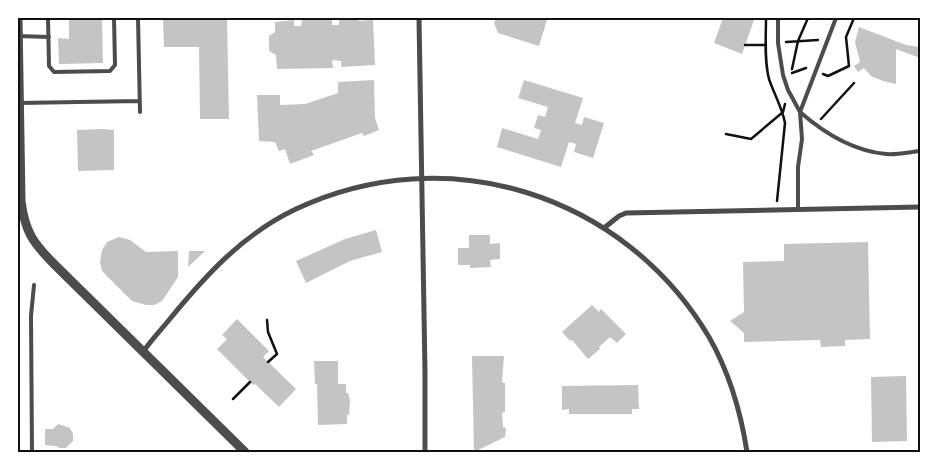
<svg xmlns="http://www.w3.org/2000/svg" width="938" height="470" viewBox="0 0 938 470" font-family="'Space Grotesk',sans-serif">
	<rect width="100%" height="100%" fill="#fff"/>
	<path fill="#c4c4c4" d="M69 18H102L103 63 59 64 58 38 69 39Z
		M172 18H227L229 119H200L199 47H164L163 19H172Z
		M351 18H358L359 21 373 20 375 65 341 67V61L332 60 333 68 277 69 276 55 269 51V36L275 32V22L294 20V26H301L302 19H332V25H339V19Z
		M494 18H538L547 20 539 46 498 33 494 23 496 19Z
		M723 18H748L754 20 742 54 714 43Z
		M859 27 906 45 920 47V58L896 49V84L883 81 871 76 864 68 858 72 854 66 860 62 855 42Z
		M374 80 375 118 379 130 364 136 362 133 311 151 314 155 290 164 285 149 279 151 275 142 259 141 257 95H280V105L305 104 338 93V82Z
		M524 80 583 98 575 123 582 125 584 117 604 123 593 158 574 152 576 144 569 142 561 167 497 147 502 128 538 139 541 130 534 128 538 115 545 117 548 107 518 98Z
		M102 129 114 130V170L78 171 77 130Z
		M376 230 382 252 350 261 306 283 296 261 345 239Z
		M469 235H490V244L500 243V259L490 260 491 267 470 268V265H458V248H469Z
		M119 237 130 240 146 252 178 251V277L162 301 154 305H146L132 301 102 271 100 262 102 250 107 242Z
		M868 242 870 339 845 340V346L821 347 820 340 744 342V333L730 321 744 312 743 262 784 261V244Z
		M189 251H205L188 267Z
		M592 305 599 312 601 309 626 334 617 343 610 337 599 347 600 349 588 359 572 340 570 341 562 332Z
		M237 319 269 351 263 357 296 389 279 407 255 384 253 385 217 349 227 339 222 335Z
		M472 356H504L502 382 505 383V412L502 413 503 427 506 428 505 437 474 452Z
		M314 361H338V384H346V393H348L350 400 349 415H347V424L318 425 317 384H315Z
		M906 376 907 441 872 442 871 377Z
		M638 385 639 409H632V414H569V409L562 410V386Z
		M58 424 70 428 73 434V441L66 448H60L56 446 45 445V429H53Z"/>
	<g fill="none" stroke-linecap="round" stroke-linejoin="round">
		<path stroke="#111" stroke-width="2.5" d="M766 18C766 38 764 60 769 79 774 94 782 107 785 123L777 201
			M786 42 818 40
			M745 45H766
			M792 69 798 41 808 18
			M792 73 806 68
			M823 74 828 76 849 66 846 37 854 18
			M821 119 854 83
			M726 134 751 139 783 112 785 104
			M267 320 268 332 277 354 268 362
			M233 399 250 382"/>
		<path stroke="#4c4c4c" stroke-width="4" d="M48 18 49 66 54 72 110 71 115 65 114 18
			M138 18 140 112
			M778 18V43L783 75 788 90 800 112 802 139 798 167V209
			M836 18 800 112C824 133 853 151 886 154 897 155 909 152 920 151
			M18 36 49 37
			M19 103 139 101
			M32 452 31 316 34 285"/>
		<path stroke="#4c4c4c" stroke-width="5" d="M419 18 425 372V452
			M604 228 619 216 626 213 920 207
			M143 352C151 340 160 331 169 320 205 276 243 234 296 209 447 138 624 194 709 337 729 372 741 413 747 452"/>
		<path stroke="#4c4c4c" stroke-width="9" d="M18 18 21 201C25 232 33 243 55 265L245 452"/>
	</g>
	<rect width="938" height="470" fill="none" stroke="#ffffff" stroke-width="38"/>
	<rect x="19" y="19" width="900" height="432" fill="none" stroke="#111" stroke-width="2"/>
</svg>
